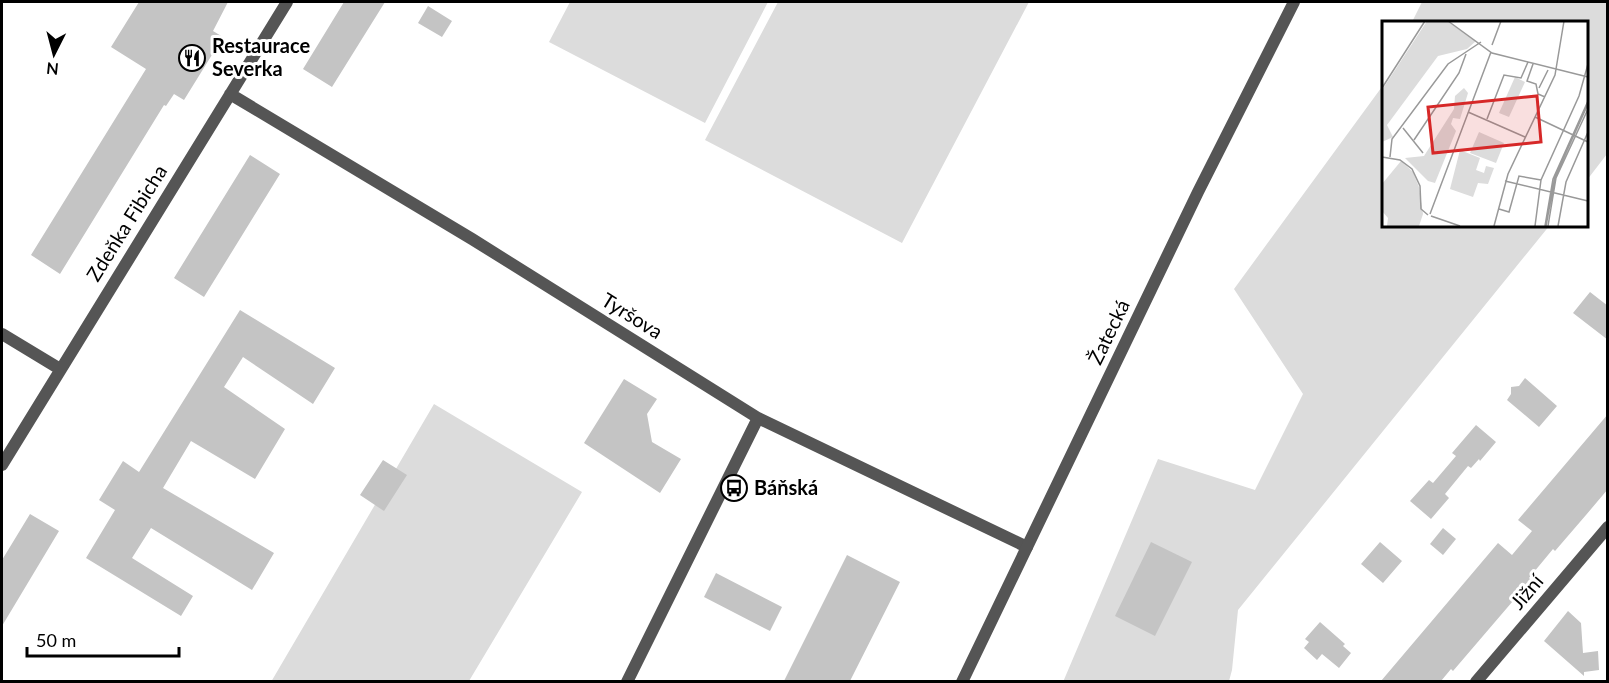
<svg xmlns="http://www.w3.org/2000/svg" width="1609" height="683" viewBox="0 0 1609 683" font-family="Lato,sans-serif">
	<rect width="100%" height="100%" fill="#fff"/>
	<path fill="#dcdcdc" d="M570 2H768L705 123 549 42Z
		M778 2H1029L902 243 705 140Z
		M1422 2H1607V154L1587 180 1586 22H1412Z
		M1384 84V225H1550L1238 610 1232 670 1229 681 1063 682 1158 459 1255 490 1303 394 1234 289Z
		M434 404 582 492 469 681 271 682Z"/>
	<path fill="#c4c4c4" d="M139 2H228L213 31 223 37 184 100 174 94 166 106 164 105 60 274 31 255 146 69 111 47Z
		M344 2H385L332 87 303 69Z
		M428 6 452 21 442 37 418 23Z
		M250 155 280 174 204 297 174 278Z
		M1590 292 1608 306V340L1573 313Z
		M240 310 335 368 313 404 243 357 224 387 285 429 255 479 191 441 163 488 274 553 252 590 151 528 132 558 193 596 181 616 86 558 115 510 99 500 123 461 139 472Z
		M1525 378 1557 406 1539 427 1507 400 1511 394V387L1519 386Z
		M624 379 657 399 647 414 652 442 681 459 660 493 584 443Z
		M1608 414V489L1586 515 1555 551 1553 549 1529 578 1531 580 1453 671 1451 669 1441 681H1381L1498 543 1512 555 1532 531 1518 520Z
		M1476 425 1496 442 1480 461 1479 459 1471 468 1468 466 1445 494 1449 498 1431 519 1410 501 1429 480 1433 483 1456 456 1452 453Z
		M383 460 407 475 384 511 360 495Z
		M30 514 59 531 2 626V560Z
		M1443 528 1456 539 1443 555 1430 544Z
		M1151 542 1192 562 1155 636 1115 616Z
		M1380 542 1402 561 1383 583 1361 564Z
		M847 555 900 582 850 681H784Z
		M716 573 782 607 770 631 704 597Z
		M1568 611 1581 623 1583 653 1598 651 1599 670 1584 672V676L1544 641Z
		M1320 622 1345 644 1343 646 1351 653 1339 668 1322 654 1317 660 1304 648 1309 642 1305 639Z"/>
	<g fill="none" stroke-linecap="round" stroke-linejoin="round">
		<path stroke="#555" stroke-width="12" d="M230 94 472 239 758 418 1027 547
			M2 334 60 369
			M2 465 287 2
			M627 682 758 418
			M1476 682 1608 527"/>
		<path stroke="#555" stroke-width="12" d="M962 682 1198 192 1294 2"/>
	</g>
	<defs>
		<symbol id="restaurant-ring" viewBox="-11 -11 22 22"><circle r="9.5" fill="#fff" stroke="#000" stroke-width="1.5"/><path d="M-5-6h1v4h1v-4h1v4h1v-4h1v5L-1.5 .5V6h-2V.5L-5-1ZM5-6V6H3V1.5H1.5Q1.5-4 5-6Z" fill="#000"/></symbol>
		<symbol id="bus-ring" viewBox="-11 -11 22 22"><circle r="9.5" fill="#fff" stroke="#000" stroke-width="1.5"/><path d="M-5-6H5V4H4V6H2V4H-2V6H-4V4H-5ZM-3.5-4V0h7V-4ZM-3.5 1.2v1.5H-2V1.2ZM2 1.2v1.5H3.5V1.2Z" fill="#000"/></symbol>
	</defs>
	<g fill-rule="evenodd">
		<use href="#restaurant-ring" x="177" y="43" width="30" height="30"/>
		<use href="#bus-ring" x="719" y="473" width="30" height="30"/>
	</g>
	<g text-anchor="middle" stroke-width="6" stroke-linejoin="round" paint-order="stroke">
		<g font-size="20" font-weight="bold" fill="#000" stroke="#fff" text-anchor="start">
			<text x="212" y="53">Restaurace<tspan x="212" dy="23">Severka</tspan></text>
			<text x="754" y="495">Báňská</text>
		</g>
		<g font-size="20" fill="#000" stroke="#fff">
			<text transform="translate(127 223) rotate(-58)" y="7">Zdeňka Fibicha</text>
			<text transform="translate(632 316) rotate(32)" y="7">Tyršova</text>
			<text transform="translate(1109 332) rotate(-64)" y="7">Žatecká</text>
			<text transform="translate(1527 592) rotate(-50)" y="7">Jižní</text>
		</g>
	</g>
	<g transform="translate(1382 21)">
		<rect width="206" height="206" fill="#fff"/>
		<path d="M45 0H65L94 20 85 28 56 35 5 104 11 116 0 121V69ZM133 56 143 61 127 96 117 92ZM82 67 86 72 78 98 71 97 69 103 74 110 53 162 46 160 23 137 42 135 72 88 73 75ZM97 111 122 122 114 142 88 132ZM78 129 98 137 94 149 102 152 104 145 112 147 106 163 96 162 91 176 68 168ZM19 140 31 151 37 166 41 193 37 205H5L6 197 0 190V163Z" fill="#dcdcdc"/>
		<path fill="none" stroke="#999" stroke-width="1.5" d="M66 0 110 32 206 56M110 24 119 0M151 43 145 60 154 63 156 73 163 76M0 67 43 0M157 67 166 49M86 91 143 116M153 96 206 121M105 98 122 54 139 57 146 41M21 107 41 132M32 119 77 52 84 33M0 136 18 139 30 148 38 165 39 188 46 194M8 136 10 118 66 43 99 21M123 160 206 180M117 188 127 191 137 155 159 159M48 193 109 31M49 195 78 205M112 205 126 153 173 54 182 0M153 205 159 159 197 75 206 43M163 205 171 158 206 80M164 205 173 156 206 83M166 205 174 157 206 88M176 205 184 161 206 111"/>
		<path fill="#d62828" fill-opacity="0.15" stroke="#d62828" stroke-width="3" d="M155 75 159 121 51 132 46 86Z"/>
		<rect width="206" height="206" fill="none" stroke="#000" stroke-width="3"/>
	</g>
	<rect width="1609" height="683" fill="none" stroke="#000000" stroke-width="6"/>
	<g transform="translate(54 54) rotate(186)" stroke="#ffffff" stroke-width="4.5" paint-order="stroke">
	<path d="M0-4.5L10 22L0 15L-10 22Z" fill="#000000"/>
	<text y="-9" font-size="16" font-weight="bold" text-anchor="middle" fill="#000000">N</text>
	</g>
	<path d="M27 647v9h152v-9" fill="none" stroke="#000000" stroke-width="3"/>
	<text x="36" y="647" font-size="18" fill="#000000" stroke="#ffffff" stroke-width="4.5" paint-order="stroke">50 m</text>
</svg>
